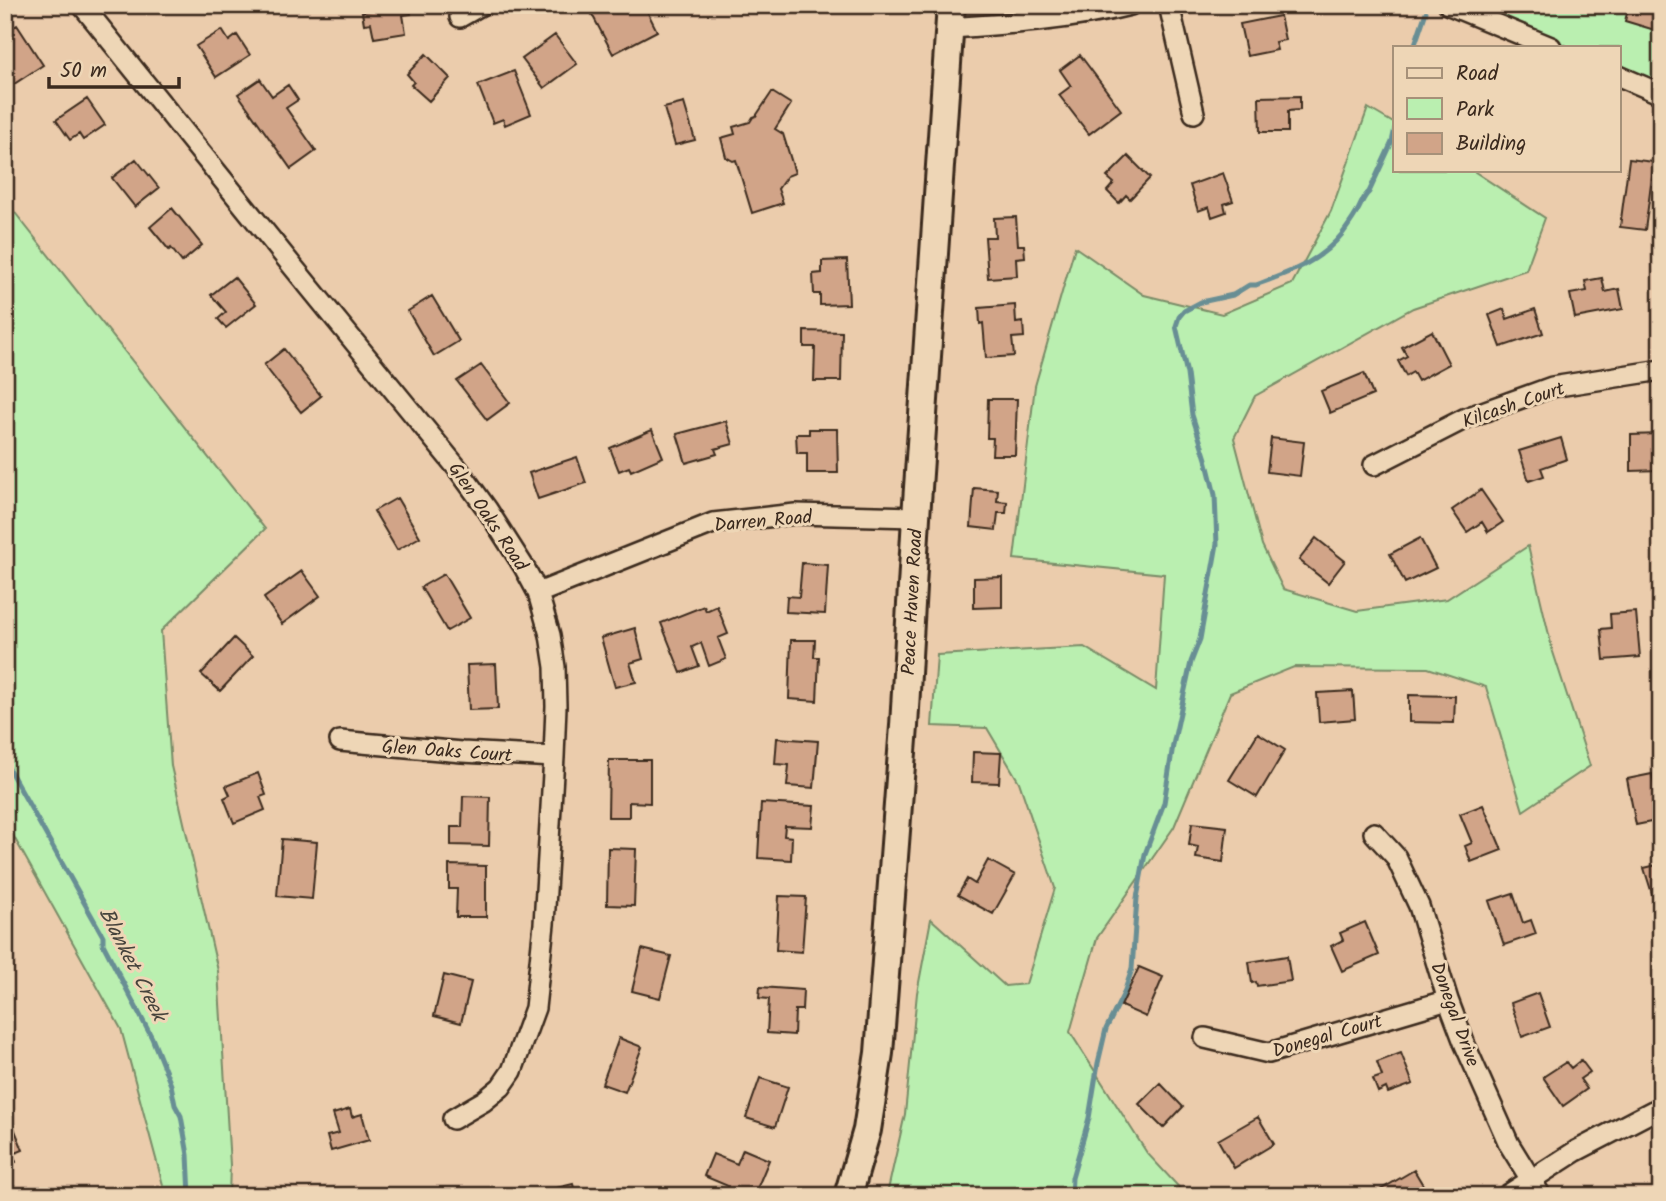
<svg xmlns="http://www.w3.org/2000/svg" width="1666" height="1201" viewBox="0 0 1666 1201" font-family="Kalam,sans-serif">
	<rect width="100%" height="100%" fill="#ebccac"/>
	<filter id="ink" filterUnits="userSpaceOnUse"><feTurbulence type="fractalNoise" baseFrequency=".0143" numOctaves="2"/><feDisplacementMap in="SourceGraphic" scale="14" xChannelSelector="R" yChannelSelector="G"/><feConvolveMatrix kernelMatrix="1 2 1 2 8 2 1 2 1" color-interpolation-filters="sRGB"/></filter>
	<g filter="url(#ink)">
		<path fill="#baefb0" stroke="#7a8c67" stroke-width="2" d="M1474 5H1661V88L1619 69V47H1569Z
			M1368 108 1395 124V170H1472L1545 218 1526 270 1413 308 1255 396 1234 438 1262 545 1283 589 1357 611 1447 599 1528 546 1553 652 1590 766 1523 811 1486 687 1428 668 1294 667 1230 693 1174 827 1097 938 1070 1032 1147 1153 1187 1196H894L888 1190 905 1114 917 993 931 919 1005 986 1026 984 1055 888 1019 782 987 728 932 726 937 655 1084 647 1156 690 1164 574 1014 559 1035 386 1075 247 1144 295 1222 314 1292 284 1331 211Z
			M5 200 265 529 161 631 171 766 218 971 230 1165 229 1196H166L121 1029 5 821Z"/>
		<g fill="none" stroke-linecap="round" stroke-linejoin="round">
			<path stroke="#678e94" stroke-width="5" d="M1414 47 1426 12
				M5 762 103 936V944L152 1038 171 1085 175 1105 181 1116 188 1155 190 1196
				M1071 1196 1072 1178 1089 1118 1098 1063 1106 1029 1124 993 1132 969 1137 898 1145 854 1164 803 1173 745 1191 662 1200 639 1217 544 1215 495 1206 459 1192 415 1187 374 1176 326 1179 317 1184 311 1201 302 1233 295 1249 285H1256C1290 272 1319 263 1343 233 1348 226 1354 218 1358 210 1362 203 1363 197 1369 192L1392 142 1395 128"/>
		</g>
		<path fill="#d1a488" stroke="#3b2a1e" stroke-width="2" d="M371 5H409L411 14 403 15 406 33 374 38 371 23 364 24 362 12 372 10Z
			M587 5H611L616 13 631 5H644L657 31 613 54Z
			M1629 5H1661V22L1658 31 1625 21Z
			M1280 16 1285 40 1275 42 1277 50 1247 56 1240 24Z
			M17 25 43 65 11 86 5 76V32Z
			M222 30 229 41 237 35 250 55 216 77 196 46Z
			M555 35 577 64 544 88 522 59Z
			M426 54 450 78 429 101 411 85 414 82 407 74Z
			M1080 55 1121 110 1089 134 1059 95 1071 86 1060 70Z
			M514 71 531 114 505 125 503 119 493 123 478 85Z
			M260 79 272 96 288 85 298 100 286 108 316 151 291 169 238 94Z
			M772 92 791 104 775 129 783 134 795 173 787 176 778 189 783 203 752 213 736 160 733 161 726 157 721 138 735 134 733 127 750 122 753 117 756 116Z
			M1300 96V110L1288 111V132H1260L1259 97Z
			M87 99 105 125 83 140 79 134 70 140 56 120Z
			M684 103 695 140 675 145 664 108Z
			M1128 156 1150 178 1130 199 1126 195 1119 203 1107 191 1114 183 1107 177Z
			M136 159 159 188 135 207 112 178Z
			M1629 159 1654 162 1645 230 1620 227Z
			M1223 173 1233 201 1224 204 1226 212 1212 217 1209 207 1198 211 1190 185Z
			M172 208 202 245 182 262 171 248 169 250 150 227Z
			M1016 217 1018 245H1024L1025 257 1016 258 1017 276 988 278 985 237H995L994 218Z
			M847 260 849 304 820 305V294H814L813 274 822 273V261Z
			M234 277 256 304 226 328 218 319 226 312 211 295Z
			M1602 278 1605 292 1619 289 1623 309 1575 318 1570 294 1587 291 1585 281Z
			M432 296 459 341 434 356 408 311Z
			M1015 305 1016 323 1023 322 1024 337 1012 338 1014 356 986 358 983 323 980 324 979 308Z
			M1504 309 1507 319 1535 309 1543 333 1501 347 1489 315Z
			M804 331 842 332 841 381H814L815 347H804Z
			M1432 331 1449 364 1418 381 1413 372 1406 376 1398 361 1407 356 1402 347Z
			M284 349 321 396 301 412 264 365Z
			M481 365 510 403 487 420 457 381Z
			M1364 373 1373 395 1330 413 1321 391Z
			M988 399H1017L1015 455H992L993 438H987Z
			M726 421 733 444 715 449 717 454 686 463 677 434Z
			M809 429H837L838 473H807V453H797L796 434H809Z
			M652 430 663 457 631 471 629 467 619 471 610 448Z
			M1659 434V470L1631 471V435Z
			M1271 438 1304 442 1300 476 1267 472Z
			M1561 438 1567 459 1541 468 1544 476 1529 481 1519 451Z
			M577 457 586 483 538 499 529 473Z
			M974 488 998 490 997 501 1007 502 1006 513H998L996 530 971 527Z
			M1481 490 1503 522 1488 532 1482 522 1467 532 1452 510Z
			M397 498 420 537 397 550 374 511Z
			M1316 538 1345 561 1328 583 1299 560Z
			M1420 538 1436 568 1405 583 1390 554Z
			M802 563 828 565 825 614 786 612 787 596 799 597Z
			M302 571 320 596 282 624 264 598Z
			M444 574 470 618 447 631 421 587Z
			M1002 577V607L974 608V578Z
			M704 606 706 611 717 606 728 634 718 638 726 659 709 666 701 643 692 647 699 666 681 673 661 623Z
			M1636 612 1640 657 1604 660 1601 629 1611 628 1610 614Z
			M635 628 643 659 630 663 636 682 615 687 601 638Z
			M234 638 253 656 220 691 201 674Z
			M791 640H815L814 657H819L817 701 789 699Z
			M496 664 498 709 469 710 467 665Z
			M1353 691 1355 719 1319 722 1317 693Z
			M1409 695 1455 696 1454 723 1409 722Z
			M1258 733 1285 750 1257 797 1229 780Z
			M777 738 818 741 814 788 787 786 789 765 775 764Z
			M973 752 1001 753 999 783 972 782Z
			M609 760H650V803L629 802V817H608Z
			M258 773 266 795 260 797 265 810 234 823 224 798 230 795 226 786Z
			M1652 774 1661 820 1636 825 1627 779Z
			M463 796 490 797 489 846 451 845V827H462Z
			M761 803 814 806 812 827 785 826 784 836 792 837 791 860 758 858Z
			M1483 805 1502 850 1471 862 1465 846 1472 843 1460 814Z
			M1192 823 1227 827 1223 862 1196 858 1198 847 1189 845Z
			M282 839 317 842 312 899 277 896Z
			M608 848 636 849 634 906 607 905Z
			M988 860 1015 875 993 914 958 895 967 879 975 884Z
			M1661 864V901L1655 903 1644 868Z
			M449 865 486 866V917H456L457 889H449Z
			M1513 893 1523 923 1531 920 1536 934 1504 945 1489 901Z
			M779 896 806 897 802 952 776 950Z
			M1365 922 1379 955 1342 971 1331 946 1343 940 1340 933Z
			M642 949 671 956 660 998 632 991Z
			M1287 956 1291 981 1257 986 1256 982 1252 983 1249 962Z
			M1139 967 1163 977 1146 1017 1121 1006Z
			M444 975 471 982 461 1023 434 1016Z
			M760 987 803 990 802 1010H795L794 1035 767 1033 769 999 759 998Z
			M1538 993 1550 1027 1522 1037 1511 1003Z
			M619 1038 642 1047 625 1092 602 1084Z
			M1401 1053 1413 1084 1388 1093 1386 1088 1378 1092 1373 1079 1382 1076 1377 1062Z
			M1581 1060 1590 1072 1580 1079 1587 1089 1563 1106 1543 1077 1566 1062 1571 1068Z
			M760 1078 788 1087 775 1127 746 1118Z
			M1160 1083 1183 1107 1163 1128 1139 1104Z
			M350 1109 352 1117 362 1114 369 1140 331 1151 327 1136 339 1133 333 1114Z
			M1258 1117 1274 1144 1234 1168 1218 1140Z
			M14 1128 23 1150 13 1154 16 1162 5 1166V1132Z
			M743 1149 769 1160 754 1196H740L727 1190 728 1186 704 1176 713 1154 737 1164Z
			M1414 1170 1426 1190 1417 1196H1376L1375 1193Z
			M573 1184 576 1196H541L540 1192Z"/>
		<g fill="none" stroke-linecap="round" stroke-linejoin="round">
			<defs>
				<path id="street" d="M82 5 294 268 458 469 487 509 524 567 538 593 550 635 555 667 556 706 554 757 544 924 535 1008 512 1071 501 1087 484 1101 453 1119
					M1169 5 1194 113
					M1449 5 1551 47
					M460 17 481 5
					M950 28C1010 24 1071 20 1130 5
					M1619 76 1661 94
					M1374 465 1466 418 1552 387 1661 370
					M538 593 713 523 795 514 916 517
					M340 741 462 752 554 757
					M1374 833 1396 857 1419 906 1448 1000 1465 1045 1509 1144 1541 1196
					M1205 1038 1269 1053 1448 1000
					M1506 1196 1576 1151 1653 1111 1661 1109"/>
				<path id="secondary" d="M848 1196 867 1130 879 1053 904 726 916 517 951 5"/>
			</defs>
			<use href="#street" stroke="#3b2a1e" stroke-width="24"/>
			<use href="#secondary" stroke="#3b2a1e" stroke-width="32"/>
			<use href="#street" stroke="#eed6b6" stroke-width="19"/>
			<use href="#secondary" stroke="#eed6b6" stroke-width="26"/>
		</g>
	</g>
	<g text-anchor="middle" stroke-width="6" stroke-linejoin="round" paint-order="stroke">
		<g font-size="19" fill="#3b2a1e" stroke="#eed6b6">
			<text transform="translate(1513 404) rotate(-19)" y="7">Kilcash Court</text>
			<text transform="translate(489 516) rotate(56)" y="7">Glen Oaks Road</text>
			<text transform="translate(763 520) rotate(-5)" y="7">Darren Road</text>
			<text transform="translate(911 602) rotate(-87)" y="7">Peace Haven Road</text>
			<text transform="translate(447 750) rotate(4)" y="7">Glen Oaks Court</text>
			<text transform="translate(1456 1014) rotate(70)" y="7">Donegal Drive</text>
			<text transform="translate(1327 1035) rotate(-16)" y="7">Donegal Court</text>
		</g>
		<g font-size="21" font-style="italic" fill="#46433c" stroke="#eed6b6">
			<text transform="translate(133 964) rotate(63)" y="7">Blanket Creek</text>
		</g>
	</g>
	<rect width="1666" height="1201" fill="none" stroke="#eed6b6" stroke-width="28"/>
	<rect x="14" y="14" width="1638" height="1173" fill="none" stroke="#3b2a1e" stroke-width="2.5" filter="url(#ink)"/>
	<rect x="1393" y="46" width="228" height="126" fill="#eed6b6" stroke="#a69179" stroke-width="2"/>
	<rect x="1407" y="68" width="35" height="10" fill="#eed6b6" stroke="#a69179" stroke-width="2"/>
	<text x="1456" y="80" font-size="21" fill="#3b2a1e">Road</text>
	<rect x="1407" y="98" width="35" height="21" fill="#baefb0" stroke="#a69179" stroke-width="2"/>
	<text x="1456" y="116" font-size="21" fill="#3b2a1e">Park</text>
	<rect x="1407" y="133" width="35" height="21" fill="#d1a488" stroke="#a69179" stroke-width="2"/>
	<text x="1456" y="150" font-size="21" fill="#3b2a1e">Building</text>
	<path d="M49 77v10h130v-10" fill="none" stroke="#3b2a1e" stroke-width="3.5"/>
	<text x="60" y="77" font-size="21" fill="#3b2a1e" stroke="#eed6b6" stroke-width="5" paint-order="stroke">50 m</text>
</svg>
